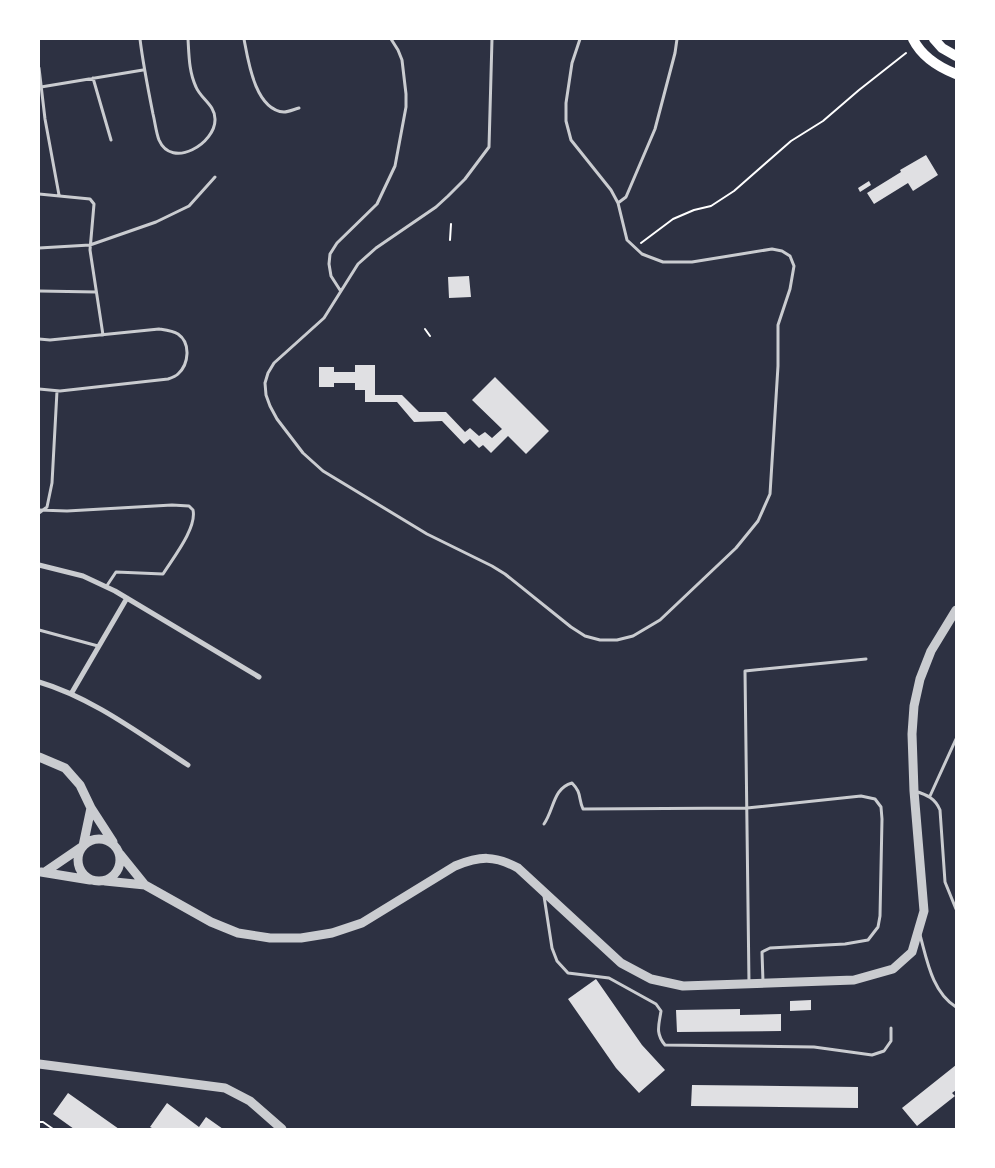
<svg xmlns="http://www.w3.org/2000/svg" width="995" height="1168" viewBox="0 0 995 1168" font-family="Literata,serif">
	<rect width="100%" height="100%" fill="#2d3142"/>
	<path fill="#e0e0e3" d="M926 155 938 175 913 191 908 183 874 204 867 193 901 172 900 170Z
		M869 181 871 185 860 192 858 188Z
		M469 276 471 297 449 298 448 277Z
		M355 365H375V395H402L419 412H446L465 432 470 428 479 436 485 432 492 438 502 429 472 400 495 377 549 431 526 454 508 436 491 453 483 445 479 448 470 439 464 444 442 421 414 422 397 402H365V390H355V383H334V387H319V367H334V372H355Z
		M596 979 642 1045 665 1070 639 1093 616 1068 568 999Z
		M811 1000V1010L790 1011V1001Z
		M740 1009V1015L781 1014V1031L677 1032 676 1010Z
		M956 1065V1090L952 1093 955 1096 917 1126 902 1108Z
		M692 1085 858 1087V1108L691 1106Z
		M68 1093 119 1129H74L53 1114Z
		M167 1103 199 1127 206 1117 223 1129H154L150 1127Z"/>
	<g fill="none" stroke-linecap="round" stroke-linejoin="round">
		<path stroke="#fff" stroke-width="2" d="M450 240 451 224
			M641 243 673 219 694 210 711 206 734 191 791 141 823 121 859 90 906 53
			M425 329 430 336
			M39 1122H43L53 1129"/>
		<path stroke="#caccd0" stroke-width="3" d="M140 39C143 64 148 89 153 114 155 122 156 132 159 140 172 170 216 143 215 119 215 105 201 99 196 87 189 72 189 56 188 39
			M244 39C248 60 255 110 284 112 288 112 295 109 299 108
			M492 39 489 147 465 179 448 196 436 207 376 248 358 264 324 318 274 363 268 373 265 383 266 395 270 406 277 419 303 453 323 471 427 534 492 566 505 574 571 627 585 636 600 640H617L633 636 660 620 736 548 758 521 770 494 778 366V325L790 289 794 266 790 256 782 251 772 249 692 262H663L642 254 627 240 618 203 611 190 571 140 566 121V103L572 63 580 39
			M39 68 45 119 59 195
			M93 78 111 140
			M41 87 143 70
			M39 194 90 199 94 204 90 250 103 335
			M618 203 626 197 655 129 675 53 677 39
			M39 248 90 245 156 222 189 206 215 177
			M340 290 331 276 329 264 330 254 337 243 377 204 395 166 406 107V94L402 60 398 50 391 39
			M39 291 96 292
			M39 339 50 340 159 329C165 330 173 331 178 334 191 343 189 364 178 374 176 376 171 378 168 379L60 391 39 389
			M39 510 67 511 172 505 189 506 193 510C197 528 173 558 163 574L116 572 106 587
			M39 513 47 507 52 483 57 391
			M39 630 98 646
			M915 791C927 795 935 798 940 810L945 882 956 909
			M930 796 956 739
			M544 824C554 810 553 788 572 783 582 793 578 798 583 809L747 808 861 796 875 799 881 807 882 819 880 916 878 927 868 940 845 944 770 948 762 952 763 982
			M544 896 552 948 557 961 568 973 609 978 656 1004 661 1011C659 1025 655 1033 665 1045L814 1047 872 1055 884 1051 891 1041V1028
			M920 935C927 960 932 992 956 1007
			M749 983 745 671 866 659"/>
		<path stroke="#caccd0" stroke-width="5" d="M39 565 83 576 115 591 259 677
			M39 682C93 698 141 735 188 765
			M71 694 127 598"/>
		<path stroke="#caccd0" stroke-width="9" d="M39 757 65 768 80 785 91 808 113 842
			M78 860a21 21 0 1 1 42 0a21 21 0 1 1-42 0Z
			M120 854 145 885
			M41 872 90 880
			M45 872 83 846 91 808
			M105 881 145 885 211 922 238 933 270 938H301L332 933 362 923 455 866C480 856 494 855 518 868L621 963 651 979 683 986 854 980 893 969 912 952 924 911 914 791 912 734 914 706 920 679 931 651 956 610
			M39 1064 225 1088 250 1101 282 1129"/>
		<path stroke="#fff" stroke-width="10" d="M913 39C922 57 938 67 956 74
			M934 39 942 48 956 56"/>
	</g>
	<rect width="995" height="1168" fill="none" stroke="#ffffff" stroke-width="80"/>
</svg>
